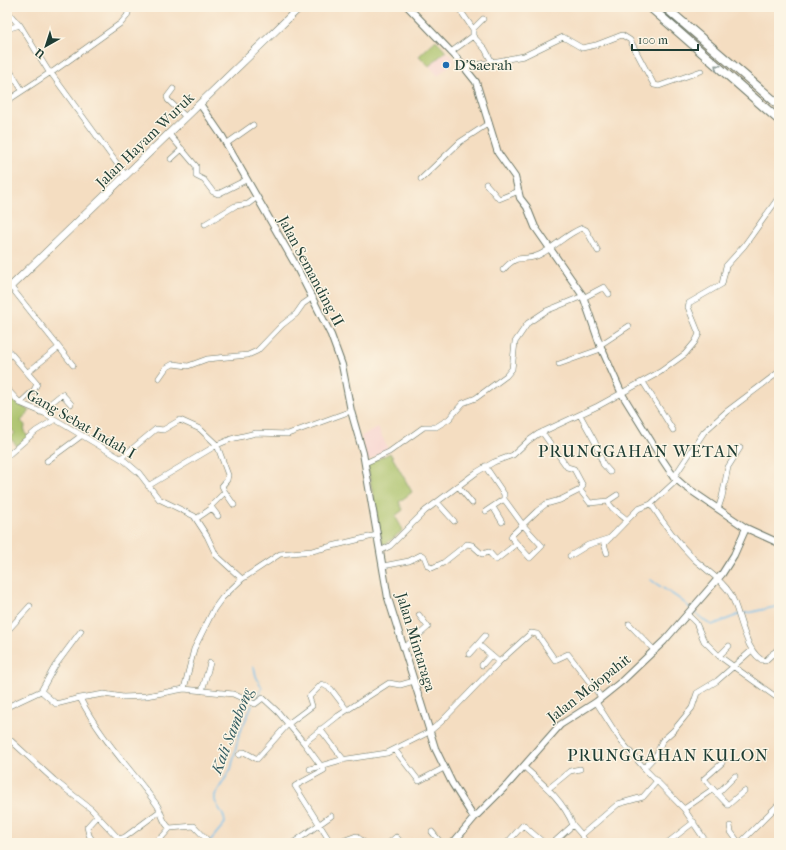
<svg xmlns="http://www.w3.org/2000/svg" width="786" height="850" viewBox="0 0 786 850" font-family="'IM FELL French Canon',serif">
	<rect width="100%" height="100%" fill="#fcf5e5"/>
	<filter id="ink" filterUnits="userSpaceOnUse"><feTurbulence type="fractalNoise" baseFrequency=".025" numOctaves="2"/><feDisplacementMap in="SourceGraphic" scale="8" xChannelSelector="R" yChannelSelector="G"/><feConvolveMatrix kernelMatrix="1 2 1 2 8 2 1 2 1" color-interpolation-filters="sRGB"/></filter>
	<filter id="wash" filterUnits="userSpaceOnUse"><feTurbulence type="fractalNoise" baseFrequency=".012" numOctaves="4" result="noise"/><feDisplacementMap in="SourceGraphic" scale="16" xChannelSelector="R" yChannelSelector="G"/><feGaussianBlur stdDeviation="0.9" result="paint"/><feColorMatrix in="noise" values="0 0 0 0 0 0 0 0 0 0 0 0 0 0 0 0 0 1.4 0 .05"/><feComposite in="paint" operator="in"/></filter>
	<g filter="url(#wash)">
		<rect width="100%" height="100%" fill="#f4ddc1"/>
		<path fill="#f7d0cd" d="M446 51 455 60 438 76 429 66Z
			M378 428 389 451 367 461 361 436Z"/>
		<path fill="#a7c066" stroke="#637e4d" d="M436 40 446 51 429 66 419 56Z
			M7 395 11 400 30 411 21 421 25 425 24 432 29 437 17 446 10 438 15 433 12 430 7 435Z
			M390 453 412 492 399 502 403 510 395 516 403 530 385 545 382 543 367 464Z"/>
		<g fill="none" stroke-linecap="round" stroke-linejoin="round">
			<path stroke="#73beec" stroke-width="1.5" d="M651 580C664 590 679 596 690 608
				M693 611 706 622 712 625 738 615 779 606
				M254 667 256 676 262 688 254 702
				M210 841 225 823 224 817 215 801V795L231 769 239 735 252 705"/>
		</g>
	</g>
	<g filter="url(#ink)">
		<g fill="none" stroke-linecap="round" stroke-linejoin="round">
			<defs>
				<path id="minor" d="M458 7 473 29
					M7 11 19 25
					M483 19 473 29V36L485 49 492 62
					M7 29 20 25 49 72
					M451 52 473 36
					M7 66 22 90
					M465 67 524 56 563 37 582 48 596 45 622 35 630 40 654 85 659 86 701 71
					M173 89 167 97 168 100 186 117
					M7 101 51 72
					M169 134 196 166V176L204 180 213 192 218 194 246 180
					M226 144 253 125
					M171 159 182 149
					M126 176 51 73 121 23 127 16 130 7
					M421 179 460 142 489 123
					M486 184 499 199 519 191
					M205 224 235 206 248 204 256 198
					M503 270C520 251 523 263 539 255 554 248 566 234 582 228L586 230 598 251
					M11 287 73 365
					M583 298 604 287 609 294
					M600 345 629 326
					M7 349 37 384 34 390 20 403
					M559 364 601 349
					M28 372 58 348
					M159 378 166 368 173 364 188 366 207 359 248 355 257 351 282 325 296 314 303 304 313 297
					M643 382 673 430
					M7 389 20 403 46 414 125 461 139 473 159 499 194 516 207 536 216 555 242 579
					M40 412 62 394 71 404
					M580 415 595 442 603 464 610 472
					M542 432 567 467 574 469 583 486 580 490
					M7 456 36 431 54 420
					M121 458 156 429 163 430 180 420 200 429 217 445 148 486
					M47 461 81 436
					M365 463 389 452 424 427H436L449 419 463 403 476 398 506 376 512 369 515 342 528 323 546 311 583 296
					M485 466 504 494V499L486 511
					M674 477 704 432 726 412 779 372
					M458 486 472 503
					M225 492 234 505
					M504 499 523 525 542 546 530 558 511 537 512 535 537 511 546 504 560 500 580 490 590 503 608 501 617 495
					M608 501C610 509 621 514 627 520
					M437 502 454 521
					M651 504 677 480
					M493 507 502 522
					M212 508 218 516
					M718 509 722 497 728 467 740 448
					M196 519 212 508 211 506 225 492 222 486 227 480 228 475 217 445 231 439 256 433 288 434 351 411
					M380 551 390 546 425 511 477 472 494 462 513 455 528 441 538 434 598 406 660 372 685 354 695 342 699 334 688 307 689 303 722 284 726 266 744 246 779 197
					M607 553 604 544 638 509 651 504C663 523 678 543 694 559 706 570 721 579 730 593 740 609 745 656 765 661L779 648
					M570 556 588 545 610 538
					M383 566 409 561 421 555 424 556 428 566 432 568 443 563 467 544 472 545 482 554 489 552 496 560 516 544
					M687 614 696 623 704 641 719 656 776 697
					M629 624 655 651
					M9 629 30 606
					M485 636 478 644 499 662
					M404 648 428 627 419 615
					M773 653 779 659
					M469 654 478 644
					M719 656 729 646
					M482 665 491 655
					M184 689 194 649 214 609 222 598 242 579 280 554 312 551 377 535
					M41 691 55 666 81 631
					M202 691 210 663
					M80 698 104 694 123 697 146 696 184 689 233 694 255 704 263 698 278 712 304 743
					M596 702 621 741 644 768 684 809 707 843
					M7 707 41 691 56 704 80 698C100 738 131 769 157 805 162 812 162 823 170 828L194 826 210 843
					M320 729 344 760
					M7 737 54 780 91 809 119 839 125 837 160 811
					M395 750 419 781 444 768
					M239 755 244 752 257 759 288 724 312 706 309 697 322 684 331 689 347 710
					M524 767C543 784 563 800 573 825
					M644 768 657 754 662 741 674 730 692 708 697 693 717 681 752 650
					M310 769 341 760 387 753 429 732 441 722 499 662 531 633 537 634 555 660 568 654 601 697
					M548 789 570 771 580 769
					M713 789 704 779 722 763
					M717 794 735 776
					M684 809 713 789 728 805 744 791
					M730 826 731 832 739 843
					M432 832 441 843
					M581 834 586 843
					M94 843 89 835 87 827 97 816
					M152 843 162 837 170 828
					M293 843 331 816
					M331 843 295 786 324 770 304 743 338 716 389 683 400 685 414 681
					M337 843 356 836 365 843
					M389 843 396 837 402 843
					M507 843 523 825 544 843
					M553 843 573 825 581 834 584 833 618 804 643 797 657 781
					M667 843 694 822
					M740 843 779 804"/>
				<path id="tertiary" d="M408 7 456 57 476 82 498 153 515 177 520 198 527 207 535 227 583 296 600 345 622 394 662 459 674 477 683 485 746 528 779 543
					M200 104 222 136 294 262 331 335 342 365 351 411 363 453 388 598 435 748 452 783 474 818
					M453 843 474 818 508 784 560 725 596 702 622 681 664 641 722 574 734 555 746 528"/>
				<path id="secondary" d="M7 290 300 7"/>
				<path id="trunk" d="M650 7 779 120
					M665 7 779 105"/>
			</defs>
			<use href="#minor" stroke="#6a7565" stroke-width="6"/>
			<use href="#tertiary" stroke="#6a7565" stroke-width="8"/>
			<use href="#secondary" stroke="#6a7565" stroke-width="8"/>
			<use href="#trunk" stroke="#6a7565" stroke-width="10"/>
			<use href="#minor" stroke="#fff" stroke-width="5"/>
			<use href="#tertiary" stroke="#fff" stroke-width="6"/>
			<use href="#secondary" stroke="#fff" stroke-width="7"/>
			<use href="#trunk" stroke="#fff" stroke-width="8"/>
		</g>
		<defs><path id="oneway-chevron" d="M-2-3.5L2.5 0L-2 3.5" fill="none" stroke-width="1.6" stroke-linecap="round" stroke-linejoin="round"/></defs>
		<use stroke="#8f9e9a" href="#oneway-chevron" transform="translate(717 67) rotate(-140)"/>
	</g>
	<circle fill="#1f6fb2" stroke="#fcf5e5" stroke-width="1.5" cx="446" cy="65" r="4"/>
	<g text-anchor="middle" stroke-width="3" stroke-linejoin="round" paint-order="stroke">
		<g font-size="15" fill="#1f3d34" stroke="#fcf5e5" text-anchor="start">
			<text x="454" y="70">D'Saerah</text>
		</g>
		<g font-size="15" fill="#1f3d34" stroke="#fcf5e5">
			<text transform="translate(145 140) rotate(-44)" y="5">Jalan Hayam Wuruk</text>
			<text transform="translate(311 271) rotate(62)" y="5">Jalan Semanding II</text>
			<text transform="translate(81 424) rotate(30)" y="5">Gang Sebat Indah I</text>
			<text transform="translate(416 642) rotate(73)" y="5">Jalan Mintaraga</text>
			<text transform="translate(589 688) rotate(-38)" y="5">Jalan Mojopahit</text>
		</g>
		<g font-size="16" font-style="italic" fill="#345d62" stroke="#fcf5e5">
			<text transform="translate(231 731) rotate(-69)" y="6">Kali Sambong</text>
		</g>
		<g font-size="17" letter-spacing="1" fill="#1f3d34" stroke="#fcf5e5">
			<text x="639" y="457">PRUNGGAHAN WETAN</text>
			<text x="668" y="761">PRUNGGAHAN KULON</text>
		</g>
	</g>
	<rect width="786" height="850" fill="none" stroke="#fcf5e5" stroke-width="24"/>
	<g transform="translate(46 46) rotate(219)" stroke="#fcf5e5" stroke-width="3" paint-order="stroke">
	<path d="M0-3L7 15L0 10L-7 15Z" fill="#1f3d34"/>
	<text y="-6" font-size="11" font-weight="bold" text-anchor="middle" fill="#1f3d34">U</text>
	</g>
	<path d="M632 44v6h66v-6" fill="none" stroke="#1f3d34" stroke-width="2"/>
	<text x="638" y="44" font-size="12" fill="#1f3d34" stroke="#fcf5e5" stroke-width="3" paint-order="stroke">100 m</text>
</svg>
